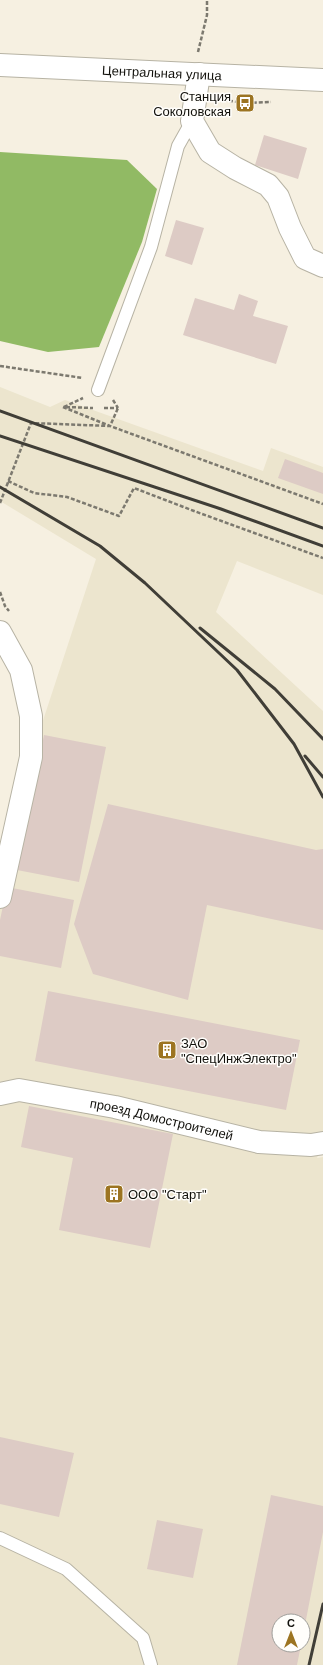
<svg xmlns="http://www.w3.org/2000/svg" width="323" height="1665" viewBox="0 0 323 1665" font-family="Arial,sans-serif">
	<rect width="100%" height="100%" fill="#f6f0e1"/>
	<path fill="#ece5ce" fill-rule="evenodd" d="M0 387 50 407 65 400 263 471 271 448 323 467V595L237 561 216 612 323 711V1144L317 1158 323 1157V1665H0V897L31 757 96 559 0 501ZM279 1621H303V1645H279Z"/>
	<path fill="#91ba64" d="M0 152 127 160 157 189 142 242 99 347 48 352 0 341Z"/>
	<path fill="#ddcbc5" d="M264 135 307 148 298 179 255 165Z
		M176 220 204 228 192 265 165 256Z
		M239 294 258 301 253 316 288 326 276 364 183 335 195 298 234 310Z
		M285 459 323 473V494L278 478Z
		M44 735 106 747 79 882 17 870Z
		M108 804 316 850 323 849V930L207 905 188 1000 93 974 74 924Z
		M7 887 74 900 61 968 0 956V920Z
		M48 991 300 1040 286 1110 35 1061Z
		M29 1106 173 1134 150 1248 59 1230 73 1158 21 1147Z
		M0 1437 74 1453 59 1517 0 1504Z
		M271 1495 323 1506V1532L304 1630 303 1621H279V1645H301L297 1665H237Z
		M157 1520 203 1529 193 1578 147 1569Z"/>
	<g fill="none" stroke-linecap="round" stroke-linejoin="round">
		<defs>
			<path id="service" d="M98 390 151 247 178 146 192 121
				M0 1538 66 1569 143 1638 151 1665"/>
			<g id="minor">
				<path d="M199 74 192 121 210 152 235 168 268 185 278 197 290 228 305 258 323 266"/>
				<path d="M0 632 21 670 31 716V757L0 897"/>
				<path id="s1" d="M0 1094 19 1090 115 1107 259 1142 311 1145 323 1143"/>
			</g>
			<g id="secondary">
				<path id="s2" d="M0 65 323 80"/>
			</g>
		</defs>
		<use href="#service" stroke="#b7b3a4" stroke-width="14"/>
		<use href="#minor" stroke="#b7b3a4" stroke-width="24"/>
		<use href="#secondary" stroke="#b7b3a4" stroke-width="24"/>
		<path stroke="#7c796f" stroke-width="2.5" stroke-dasharray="4 2" stroke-linecap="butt" d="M198 52 207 15V0
			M223 100 245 103 271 102
			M0 366 83 378
			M113 400 118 408
			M63 407 110 426 323 504
			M64 407 83 398
			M66 407 93 408
			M104 408H118
			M8 481 34 493 67 497 119 516 134 488 194 511 323 558
			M0 503 31 423 110 426 118 408
			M0 592 5 606 9 611"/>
		<use href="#service" stroke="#fff" stroke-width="12"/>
		<use href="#minor" stroke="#fff" stroke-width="22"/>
		<use href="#secondary" stroke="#fff" stroke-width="22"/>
		<path stroke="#403e37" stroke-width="3" d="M0 411 323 528
			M0 436 221 509 323 546
			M0 487 100 546 145 583 237 670 294 744 323 797
			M200 628 275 689 323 739
			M305 756 323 777
			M309 1665 323 1604"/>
	</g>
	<defs>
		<symbol id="bus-square" viewBox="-11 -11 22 22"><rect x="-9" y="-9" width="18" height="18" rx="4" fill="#9c7421" stroke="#fffefb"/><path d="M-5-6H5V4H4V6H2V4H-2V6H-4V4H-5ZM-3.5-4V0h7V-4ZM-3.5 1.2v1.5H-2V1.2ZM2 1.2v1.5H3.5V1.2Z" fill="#fff"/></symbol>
		<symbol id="building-square" viewBox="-11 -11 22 22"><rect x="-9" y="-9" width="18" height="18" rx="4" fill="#9c7421" stroke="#fffefb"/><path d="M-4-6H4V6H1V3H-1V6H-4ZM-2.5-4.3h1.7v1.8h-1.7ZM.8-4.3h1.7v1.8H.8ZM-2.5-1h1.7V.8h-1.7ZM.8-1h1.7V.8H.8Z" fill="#fff"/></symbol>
	</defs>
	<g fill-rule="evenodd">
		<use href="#bus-square" x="234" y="92" width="22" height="22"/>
		<use href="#building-square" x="156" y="1039" width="22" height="22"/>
		<use href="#building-square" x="103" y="1183" width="22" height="22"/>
	</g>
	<g text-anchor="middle" stroke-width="3" stroke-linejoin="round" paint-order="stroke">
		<g font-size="13" fill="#12110c" stroke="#fffefb">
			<text dy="5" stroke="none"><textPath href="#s2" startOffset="162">Центральная улица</textPath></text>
			<text dy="5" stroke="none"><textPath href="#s1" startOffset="165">проезд Домостроителей</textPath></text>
		</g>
		<g font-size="13" fill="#12110c" stroke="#fffefb" text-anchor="start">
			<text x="231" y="101" text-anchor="end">Станция<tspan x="231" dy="15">Соколовская</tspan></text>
			<text x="181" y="1048">ЗАО<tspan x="181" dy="15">"СпецИнжЭлектро"</tspan></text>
			<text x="128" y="1199">ООО "Старт"</text>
		</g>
	</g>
	<g transform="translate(291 1633)"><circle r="19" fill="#fffefb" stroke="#a09f9b"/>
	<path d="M0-3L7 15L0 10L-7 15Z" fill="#9c7421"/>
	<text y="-6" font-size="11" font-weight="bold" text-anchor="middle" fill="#12110c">С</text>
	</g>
</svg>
